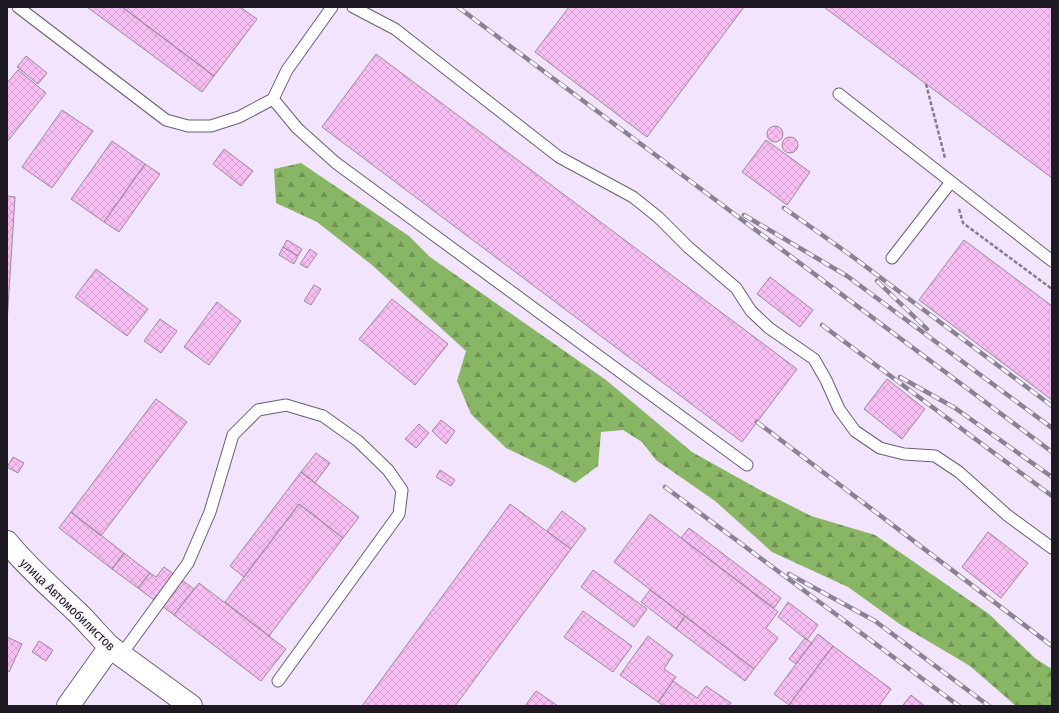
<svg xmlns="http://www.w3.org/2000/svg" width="1059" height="713" viewBox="0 0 1059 713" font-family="'Fira Sans Condensed',sans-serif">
	<defs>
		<pattern id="forest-firs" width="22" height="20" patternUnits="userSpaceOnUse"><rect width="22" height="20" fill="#88b665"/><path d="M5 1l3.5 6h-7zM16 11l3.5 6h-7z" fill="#6f9353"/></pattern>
		<pattern id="building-cross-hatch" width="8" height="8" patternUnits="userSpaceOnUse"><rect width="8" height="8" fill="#f7bef3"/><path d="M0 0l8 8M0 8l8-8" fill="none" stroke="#d3a3d0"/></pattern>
	</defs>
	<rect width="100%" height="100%" fill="#f2e4fd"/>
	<path fill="url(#forest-firs)" d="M301 163 409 236 430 257 606 380 692 452 760 490 811 516 875 535 989 614 1036 659 1052 669V706H1016L970 666 901 625 848 587 772 552 715 501 656 460 642 442 623 430 601 432 598 466 575 483 546 467 506 448 471 414 457 381 466 351 372 265 317 222 276 203 274 169Z"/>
	<path fill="url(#building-cross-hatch)" stroke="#9c889a" d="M87 7H122L214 76 202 92Z
		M122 7H240L257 19 214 76Z
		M569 7H744L647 137 535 52Z
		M824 7H1052V178L926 84Z
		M376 54 797 369 742 442 322 127Z
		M26 56 47 73 38 84 17 67Z
		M18 70 46 93 7 142V83Z
		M62 110 93 131 52 188 22 167Z
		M767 134a8 8 0 1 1 16 0a8 8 0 1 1-16 0Z
		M782 145a8 8 0 1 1 16 0a8 8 0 1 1-16 0Z
		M766 140 810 172 787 205 742 172Z
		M112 141 145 164 104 222 71 199Z
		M224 149 253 171 241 186 213 164Z
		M145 164 160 174 119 232 104 222Z
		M7 196 15 197 7 323Z
		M287 240 302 249 298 256 283 247Z
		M964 240 1052 306V400L919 300Z
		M283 247 298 256 294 264 279 255Z
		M310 249 317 254 307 268 300 264Z
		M96 269 148 309 127 336 75 297Z
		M770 277 813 310 800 327 757 294Z
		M314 285 321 289 311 305 304 301Z
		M392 299 448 344 415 385 359 339Z
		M217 302 241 321 209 365 184 347Z
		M160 319 177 331 161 353 144 341Z
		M887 379 925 409 902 439 864 409Z
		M156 399 187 422 101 536 71 512Z
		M441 420 455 431 446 444 432 431Z
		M419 424 429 433 416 448 405 439Z
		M316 453 330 463 315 483 301 472Z
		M13 457 24 463 18 473 7 467Z
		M440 470 455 480 451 486 436 477Z
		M301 472 359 517 343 538 299 504 244 577 230 566Z
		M299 504 343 538 269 636 225 602Z
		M510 504 571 549 455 706H362Z
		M562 511 586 529 571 549 547 531Z
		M71 512 124 553 112 569 59 528Z
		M650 514 778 612 766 628 778 638 754 669 614 562Z
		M689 528 781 598 774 608 681 538Z
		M988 532 1028 563 1001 598 962 567Z
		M124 553 150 573 138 588 112 569Z
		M164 567 194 589 174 615 138 588 150 573 156 577Z
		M593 570 647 609 634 627 581 587Z
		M199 583 286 649 261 681 174 615Z
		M650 590 685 616 676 629 641 602Z
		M788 602 818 625 807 640 778 617Z
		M583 611 632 646 613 672 564 637Z
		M685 616 754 669 745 681 676 629Z
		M818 634 833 646 789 705 774 694Z
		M648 636 673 655 664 669 676 677 658 702 620 675Z
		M7 637 22 644 9 672 7 671Z
		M805 638 812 643 796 664 789 659Z
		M39 641 53 650 46 661 32 652Z
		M833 646 891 689 879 706H791L789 705Z
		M673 681 697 698 706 686 731 703 729 706H664L658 702Z
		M536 691 558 706H525Z
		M911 695 925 706H905L903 705Z"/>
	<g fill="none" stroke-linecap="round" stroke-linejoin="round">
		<defs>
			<path id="service" d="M18 7 166 120 188 126H211L239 117 273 99 287 70 332 7
				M353 7 395 29 559 157 633 197 658 217 688 247 736 288 751 311 769 328 814 359 826 380 839 409 855 431 880 448 904 454 935 456 959 472 1007 515 1052 548
				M839 94 1052 261
				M273 99 297 128 336 163 747 465
				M892 258 951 182
				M121 655 188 563 210 512 233 435 258 410 286 405 323 416 358 441 388 470 402 490 399 514 278 681"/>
			<path id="minor" d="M110 647 191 706"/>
			<path id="tertiary" d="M7 542C28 568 54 590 78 613 89 624 99 636 110 647L68 706"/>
		</defs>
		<use href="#service" stroke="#6a5e73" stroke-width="13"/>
		<use href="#minor" stroke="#6a5e73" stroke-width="24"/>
		<use href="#tertiary" stroke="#6a5e73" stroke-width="24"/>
		<path stroke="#867c8d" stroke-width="2.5" stroke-dasharray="4 2" stroke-linecap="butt" d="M926 84 945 158
			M959 209 963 223 1052 289"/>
		<use href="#service" stroke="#fff" stroke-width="11"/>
		<use href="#minor" stroke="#fff" stroke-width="22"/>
		<use href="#tertiary" stroke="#fff" stroke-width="22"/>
		<defs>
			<path id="rail" d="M458 7 1052 452
				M784 208 849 254 1052 406
				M744 215 847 276 1052 428
				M877 281 927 329
				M822 325 1052 496
				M900 377 955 408 1052 477
				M757 422 1052 646
				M665 487 959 706
				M789 574 875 621 989 706"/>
		</defs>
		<use href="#rail" stroke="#8a8192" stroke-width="4.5"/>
		<use href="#rail" stroke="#fbf5ff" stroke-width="3" stroke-dasharray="9" stroke-linecap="butt"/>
	</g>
	<g text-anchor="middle" stroke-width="4" stroke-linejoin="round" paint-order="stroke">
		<g font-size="13" fill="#1e1922" stroke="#fbf5ff">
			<text transform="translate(68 604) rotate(44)" y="5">улица Автомобилистов</text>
		</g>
	</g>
	<rect width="1059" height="713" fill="none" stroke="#1e1922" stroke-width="16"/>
</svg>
